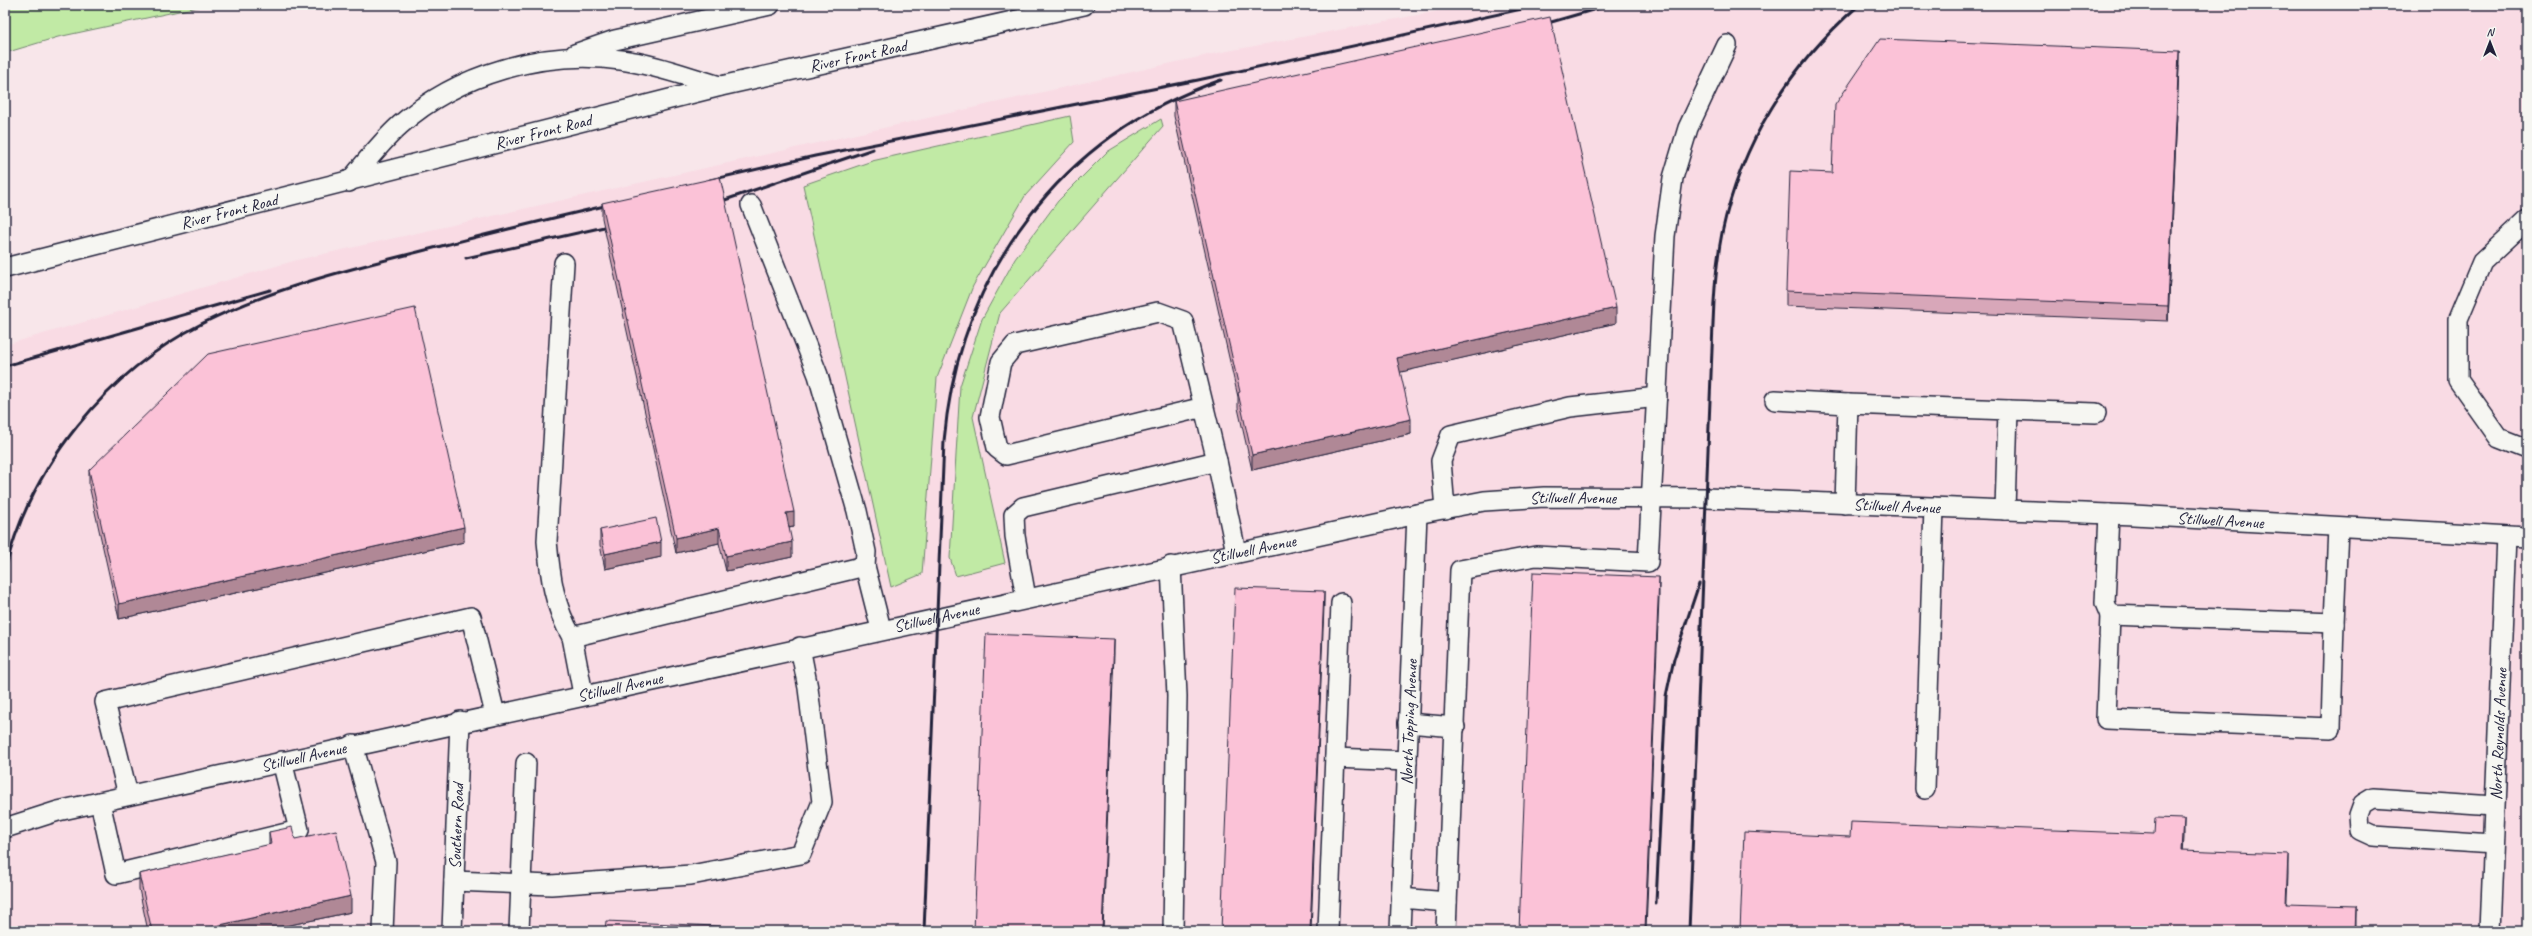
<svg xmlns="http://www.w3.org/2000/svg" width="2532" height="936" viewBox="0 0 2532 936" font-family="Caveat,sans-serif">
	<rect width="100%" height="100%" fill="#f8e6ea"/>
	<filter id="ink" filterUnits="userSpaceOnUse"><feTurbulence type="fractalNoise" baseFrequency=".025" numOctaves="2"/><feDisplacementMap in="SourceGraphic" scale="8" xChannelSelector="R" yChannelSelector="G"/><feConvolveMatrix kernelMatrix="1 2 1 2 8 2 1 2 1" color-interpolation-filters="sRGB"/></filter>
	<g filter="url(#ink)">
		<path fill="#f9dbe4" d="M1470 5H2527V931H5V345L297 260 1212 54Z"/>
		<path fill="#c1eaa5" stroke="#728670" d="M5 5H207L58 37 5 53Z
			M1070 116 1074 142 1025 196 973 286 937 378 922 574 891 587 803 185 872 161Z
			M1161 119 1163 126 1000 313 973 417 1005 563 956 576 950 558 960 386 982 319 1015 259 1058 201 1107 152Z"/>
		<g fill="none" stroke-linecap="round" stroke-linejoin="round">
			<defs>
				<g id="minor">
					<path d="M575 54 615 40 770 5"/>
					<path d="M349 182C365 163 381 142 400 125 457 74 544 49 621 60 654 64 688 77 720 86"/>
					<path d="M751 205 818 375 857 511 866 552 865 566"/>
					<path d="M2527 220 2482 262 2458 319V380L2499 438 2527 449"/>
					<path d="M564 263 547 541C550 575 554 607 572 637"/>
					<path id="s1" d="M5 268 721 86 1084 5"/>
					<path d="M1775 400 1848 404"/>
					<path d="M1204 407 1006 455 997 448 990 417 1001 362 1015 345 1158 312 1183 321 1217 461"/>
					<path d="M2008 410 2096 413"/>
					<path d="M1845 504 1848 404 2008 410 2005 510"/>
					<path d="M1445 509 1441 461 1451 435 1570 407 1657 397"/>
					<path d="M2109 514 2105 603 2110 615 2334 623 2338 527"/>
					<path d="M1171 566 1177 696 1173 931"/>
					<path d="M1026 598 1015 536 1014 515 1023 507 1217 461 1236 552"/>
					<path d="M2110 615 2106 719 2331 728 2334 623"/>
					<path d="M583 694 572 637 865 566 881 629"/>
					<path d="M1408 723 1455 727"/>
					<path d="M353 745 386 862 383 931"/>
					<path d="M1335 758 1407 761"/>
					<path d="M1925 789 1934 507"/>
					<path d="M128 795 105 702 471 617 495 714"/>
					<path d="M100 802 116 874 299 830 282 761"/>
					<path id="s2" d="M5 828 58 811C511 710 964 610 1417 514L1484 501 1544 497 1706 498 2134 515 2527 537"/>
					<path d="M2493 844 2373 836 2360 830 2359 815 2363 804 2373 798 2494 806"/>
					<path d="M454 881 551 885 691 875 801 854 822 802 808 688 800 647"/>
					<path d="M1401 898 1447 902"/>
					<path id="s3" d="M452 931 460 721"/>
					<path d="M519 931 526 763"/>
					<path d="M1328 931 1341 603"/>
					<path id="s4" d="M1400 931 1417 514"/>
					<path d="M1446 931 1460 570 1536 556 1648 562 1665 236 1673 178 1688 128 1727 45"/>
					<path id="s5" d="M2490 931 2506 536"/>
				</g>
			</defs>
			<use href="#minor" stroke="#22223b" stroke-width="22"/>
			<use href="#minor" stroke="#f6f6f2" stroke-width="19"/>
			<path stroke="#22223b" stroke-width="3" d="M1541 25 1610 5
				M710 180 815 156 1198 80 1540 5
				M722 201 873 149
				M466 258 604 227
				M5 366 270 290
				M5 570C31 465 107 372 203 323 271 289 345 270 418 252 483 235 548 219 613 204
				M1656 903 1666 696 1674 659 1699 584
				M924 931 944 441C959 272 1060 136 1221 80
				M1689 931 1713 324C1714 294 1716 263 1722 233 1741 143 1790 65 1859 5"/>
		</g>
		<path fill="#d8a7b9" stroke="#22223b" d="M2179 66 2168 321 1786 306V291L1832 173Z
			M1174 101 1616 323 1400 372 1411 434 1252 470 1238 408V397L1174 116Z
			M602 203 794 527 789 528 792 557 726 571 719 543 676 553 602 218Z
			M89 470 464 542 119 619 89 485Z
			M600 530 661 557 605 569 600 545Z
			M269 832 295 839 351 912 262 931H148L139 889V874L269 845Z"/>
		<path fill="#b08896" stroke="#22223b" d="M2179 51V66L2168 321V306Z
			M1616 308V323L1397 373V358Z
			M1411 419V434L1252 470V455Z
			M794 512V527L786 528V513Z
			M464 527V542L119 619V604Z
			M719 528V543L676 553V538Z
			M661 542V557L605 569V554Z
			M792 542V557L726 571V556Z
			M1659 577V597L1646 931H1645Z
			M1324 591V606L1311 931H1310Z
			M1114 639V654L1103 931H1102Z
			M2184 819V838L2182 870V850Z
			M2288 854V874L2286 923V904Z
			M351 896V912L262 931H193Z
			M2356 906V931H2355Z"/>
		<path fill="#fbc2d7" stroke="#22223b" d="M1550 17 1616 308 1397 358 1411 419 1252 455 1238 393 1240 392 1174 101Z
			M1880 39 2179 51 2168 306 1786 291 1790 171 1832 173 1835 105Z
			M720 177 794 512 786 513 792 542 726 556 719 528 676 538 602 203Z
			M415 308 464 527 119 604 89 470 208 354Z
			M656 518 661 542 605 554 600 530Z
			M1533 572 1659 577 1645 931H1519Z
			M1235 588 1324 591 1310 931H1221Z
			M986 634 1114 639 1102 931H974Z
			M2155 818 2184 819 2182 850 2288 854 2286 904 2356 906 2355 931H1740L1744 832 1850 837 1851 822 2154 834Z
			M292 827 295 839 336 830 351 896 193 931H152L139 874 271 844 269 832Z
			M606 921 823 931H605Z"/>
	</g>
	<g text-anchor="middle" stroke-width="3.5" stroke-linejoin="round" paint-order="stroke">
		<g font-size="17" fill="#22223b" stroke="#f6f6f2">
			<text dy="6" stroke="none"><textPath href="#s1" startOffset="879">River Front Road</textPath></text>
			<text dy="6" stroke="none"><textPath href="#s1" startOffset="555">River Front Road</textPath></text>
			<text dy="6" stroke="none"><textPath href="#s1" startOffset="231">River Front Road</textPath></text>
			<text dy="6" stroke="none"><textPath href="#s2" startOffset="1604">Stillwell Avenue</textPath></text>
			<text dy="6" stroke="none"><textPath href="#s2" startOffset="1928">Stillwell Avenue</textPath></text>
			<text dy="6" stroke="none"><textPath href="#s2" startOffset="2252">Stillwell Avenue</textPath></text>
			<text dy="6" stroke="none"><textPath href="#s2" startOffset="1279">Stillwell Avenue</textPath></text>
			<text dy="6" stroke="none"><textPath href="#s2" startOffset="955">Stillwell Avenue</textPath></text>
			<text dy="6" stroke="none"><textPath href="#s2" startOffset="631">Stillwell Avenue</textPath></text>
			<text dy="6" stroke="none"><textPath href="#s4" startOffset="209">North Topping Avenue</textPath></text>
			<text dy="6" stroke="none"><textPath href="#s5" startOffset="197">North Reynolds Avenue</textPath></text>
			<text dy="6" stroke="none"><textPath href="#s2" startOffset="307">Stillwell Avenue</textPath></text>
			<text dy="6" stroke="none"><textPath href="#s3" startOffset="105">Southern Road</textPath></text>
		</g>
	</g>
	<rect width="2532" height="936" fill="none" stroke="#f6f6f2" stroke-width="20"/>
	<rect x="10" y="10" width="2512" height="916" fill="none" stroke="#22223b" stroke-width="1.5" filter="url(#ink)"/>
	<g transform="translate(2490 42)" stroke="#f6f6f2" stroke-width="3" paint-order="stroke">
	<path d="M0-3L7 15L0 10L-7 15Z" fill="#22223b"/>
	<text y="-6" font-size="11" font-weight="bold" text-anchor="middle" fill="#22223b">N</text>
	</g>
</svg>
